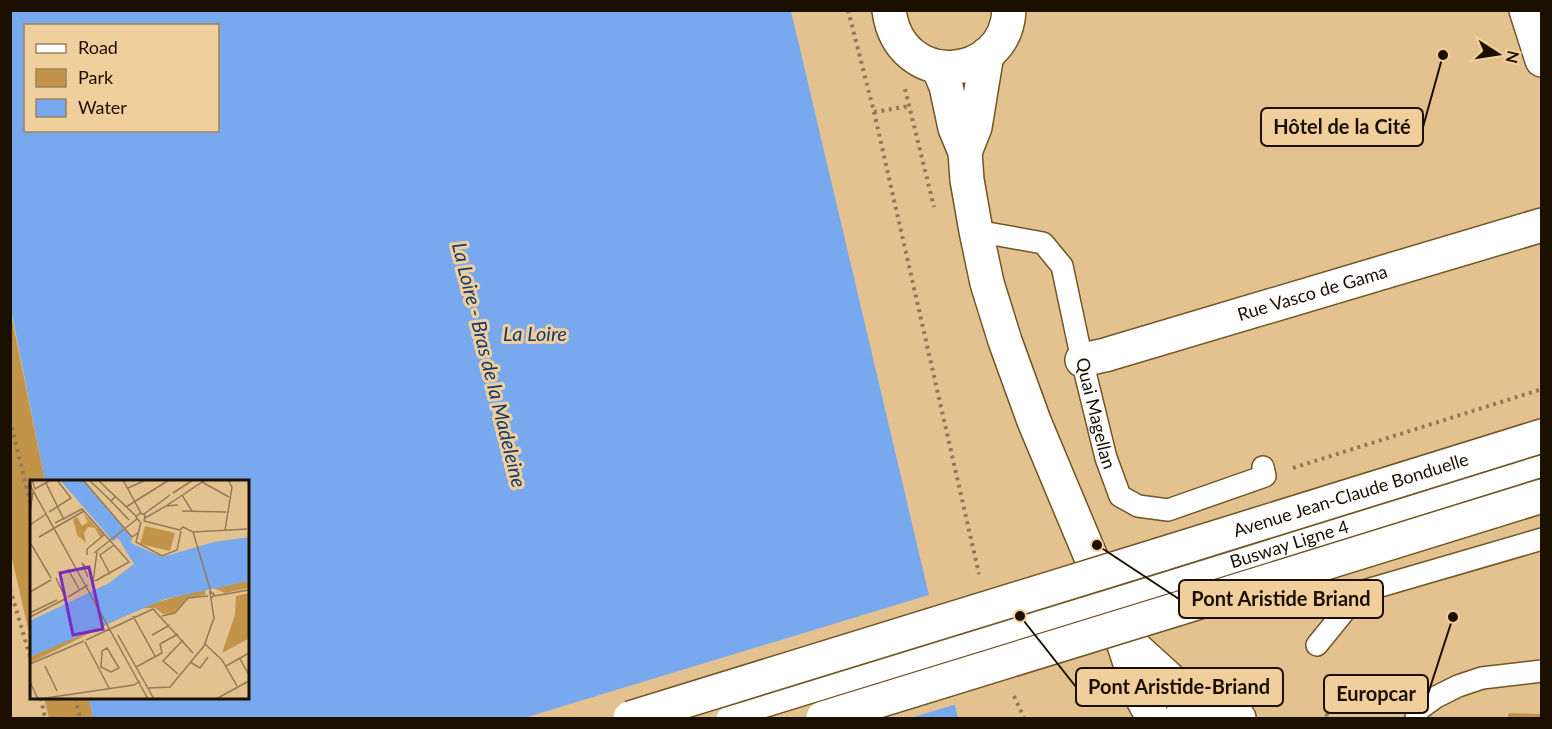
<svg xmlns="http://www.w3.org/2000/svg" width="1552" height="729" viewBox="0 0 1552 729" font-family="Lato,sans-serif">
	<rect width="100%" height="100%" fill="#e3c290"/>
	<path fill="#c2944a" d="M10 309 45 481 32 482 31 642 11 554Z
		M44 698H89L93 718H49Z
		M1509 713 1541 714V718H1507Z"/>
	<path fill="#78a9ef" fill-rule="evenodd" d="M10 11H791L958 718H93L89 698H248V482L45 481 11 309ZM26 26H218V130H26Z"/>
	<path fill="#e3c290" d="M932 594 957 704 910 718H524Z"/>
	<g fill="none" stroke-linecap="round" stroke-linejoin="round">
		<defs>
			<g id="service">
				<path id="s1" d="M976 231 1043 243 1062 266 1082 360 1106 458 1120 496 1138 506 1168 510 1265 476 1263 467"/>
				<path id="s2" d="M1169 582 1542 466"/>
				<path d="M1317 645 1360 592 1542 539"/>
				<path d="M1416 718 1418 710 1436 697 1458 686 1482 678 1542 671"/>
			</g>
			<g id="minor">
				<path d="M1526 10 1542 60"/>
				<path id="s3" d="M1082 360 1105 355 1542 225"/>
			</g>
			<g id="primary">
				<path d="M889 10C899 91 1006 82 1009 10"/>
				<path d="M938 67 946 86 955 128 965 152 967 180 976 231 987 283 1005 341 1034 421 1111 605 1140 694 1153 718"/>
				<path d="M965 152 975 127 987 54"/>
				<path id="s4" d="M1162 554 1542 436"/>
				<path d="M1177 609 1542 496"/>
				<path d="M1124 638 1200 707"/>
				<path d="M1181 717C1200 702 1220 704 1239 718"/>
			</g>
		</defs>
		<use href="#service" stroke="#725525" stroke-width="24"/>
		<use href="#minor" stroke="#725525" stroke-width="36"/>
		<use href="#primary" stroke="#725525" stroke-width="36"/>
		<path stroke="#927956" stroke-width="4" stroke-dasharray="3 4.5" stroke-linecap="butt" d="M848 10 874 112 979 574
			M905 89 934 207
			M874 112 909 106
			M10 420 32 510
			M1293 468 1542 389
			M10 589 32 663
			M1014 696 1024 718
			M41 698 45 718
			M75 698 80 718
			M1326 706 1327 718"/>
		<use href="#service" stroke="#fff" stroke-width="21"/>
		<use href="#minor" stroke="#fff" stroke-width="33"/>
		<use href="#primary" stroke="#fff" stroke-width="33"/>
		<defs>
			<path id="service-bridge" d="M727 718 1169 582"/>
			<path id="primary-bridge" d="M630 718 1162 554
				M823 718 1177 609"/>
		</defs>
		<use href="#service-bridge" stroke="#725525" stroke-width="24" stroke-linecap="butt"/>
		<use href="#primary-bridge" stroke="#725525" stroke-width="36" stroke-linecap="butt"/>
		<use href="#service-bridge" stroke="#fff" stroke-width="21"/>
		<use href="#primary-bridge" stroke="#fff" stroke-width="33"/>
	</g>
	<g text-anchor="middle" stroke-width="6" stroke-linejoin="round" paint-order="stroke">
		<g font-size="18" fill="#1b0f00" stroke="#f1cf9d">
			<text dy="6" stroke="none"><textPath href="#s3" startOffset="240">Rue Vasco de Gama</textPath></text>
			<text dy="6" stroke="none"><textPath href="#s1" startOffset="249">Quai Magellan</textPath></text>
			<text dy="6" stroke="none"><textPath href="#s4" startOffset="198">Avenue Jean-Claude Bonduelle</textPath></text>
			<text dy="6" stroke="none"><textPath href="#s2" startOffset="126">Busway Ligne 4</textPath></text>
		</g>
		<g font-size="20" font-style="italic" fill="#113a70" stroke="#f1cf9d">
			<text x="535" y="341">La Loire</text>
			<text transform="translate(489 365) rotate(76)" y="7">La Loire - Bras de la Madeleine</text>
		</g>
	</g>
	<g transform="translate(30 480)">
		<rect width="219" height="219" fill="#e3c290"/>
		<path d="M53 33 74 55 70 57 65 48 58 47 54 53 56 63 47 55 43 39 47 37 52 46 58 42ZM115 46 145 53 140 71 110 64ZM219 101V108L195 113 181 107ZM176 108 175 115 157 118 144 133 133 134 125 128H110L0 183V177L111 127ZM219 113 218 159 192 173 205 135 206 116Z" fill="#c2944a"/>
		<path d="M30 0H52L102 58 101 63 132 77 184 62 219 57V101L135 119 0 177V141L79 103 104 84 88 58 83 61Z" fill="#78a9ef"/>
		<path fill="none" stroke="#937a56" stroke-width="1.5" d="M2 0 5 9 21 0M53 0 102 57 109 52M59 0 81 21M68 0 106 36M93 0 111 33M172 2 199 17M16 3 34 40M0 5 118 219M98 8 116 0M143 13 163 0M152 15 162 31M85 17 81 21 99 40M136 26 175 0M96 27 139 0M152 31 196 32M0 32 3 12M19 32 41 18 27 0M114 34 140 15M115 38 136 26 148 25M114 41 150 50M110 42 106 37 110 33 115 35 114 41M111 42 106 62 132 76 147 70 151 51M25 43 52 29 99 82 65 101M0 45 16 34M150 50 153 47 163 52 217 49M195 50 202 7 198 0M163 52 181 112M9 57 54 31M1 64 21 98M64 73 107 39M57 75V69L74 55M38 89 49 109M80 94 70 75 84 65M58 97 52 83 61 92M26 98 34 115M63 102 67 72M0 112 21 100M184 116 219 110M38 117 58 105M0 133 27 120M103 136 125 176M132 136 145 133 158 118 178 116M0 137 35 119M88 155 124 219M122 155 140 145M56 160 123 129 163 173M55 162 79 208M175 164 192 180 207 206M174 166 184 138 180 112 184 114 182 118M77 168 89 188 81 192 71 187 72 171ZM210 179 219 195M160 182 170 188 178 177M0 184 54 161M15 186 27 211M196 186 219 173M106 187 132 173 130 164 148 154M148 194 133 181 153 160M0 202 8 219M119 208 140 207 174 166M9 219 104 205 110 201M186 219 219 201"/>
		<path fill="#7b2cbf" fill-opacity="0.15" stroke="#7b2cbf" stroke-width="3" d="M59 87 73 149 43 155 30 93Z"/>
		<rect width="219" height="219" fill="none" stroke="#1b0f00" stroke-width="3"/>
	</g>
	<path fill="none" stroke="#1b0f00" stroke-width="2" d="M1443 55L1423 127M1097 545L1179 599M1020 616L1076 687M1453 617L1428 694"/>
	<g fill="#1b0f00" stroke="#f1cf9d" stroke-width="2">
		<circle cx="1443" cy="55" r="6"/>
		<circle cx="1097" cy="545" r="6"/>
		<circle cx="1020" cy="616" r="6"/>
		<circle cx="1453" cy="617" r="6"/>
	</g>
	<g fill="#f1cf9d" stroke="#1b0f00" stroke-width="2">
		<rect x="1261" y="108" width="162" height="38" rx="6"/>
		<rect x="1179" y="580" width="204" height="38" rx="6"/>
		<rect x="1076" y="668" width="207" height="38" rx="6"/>
		<rect x="1324" y="675" width="104" height="38" rx="6"/>
	</g>
	<g font-size="20" text-anchor="middle" font-weight="bold" fill="#1b0f00">
		<text x="1342" y="134">Hôtel de la Cité</text>
		<text x="1281" y="606">Pont Aristide Briand</text>
		<text x="1179" y="694">Pont Aristide-Briand</text>
		<text x="1376" y="701">Europcar</text>
	</g>
	<rect width="1552" height="729" fill="none" stroke="#1b0f00" stroke-width="24"/>
	<rect x="24" y="24" width="195" height="108" fill="#f1cf9d" stroke="#9b825e" stroke-width="1.5"/>
	<rect x="36" y="44" width="30" height="9" fill="#ffffff" stroke="#9b825e" stroke-width="1.5"/>
	<text x="78" y="54" font-size="18" fill="#1b0f00">Road</text>
	<rect x="36" y="69" width="30" height="18" fill="#c2944a" stroke="#9b825e" stroke-width="1.5"/>
	<text x="78" y="84" font-size="18" fill="#1b0f00">Park</text>
	<rect x="36" y="99" width="30" height="18" fill="#78a9ef" stroke="#9b825e" stroke-width="1.5"/>
	<text x="78" y="114" font-size="18" fill="#1b0f00">Water</text>
	<g transform="translate(1498 54) rotate(102)" stroke="#f1cf9d" stroke-width="4.5" paint-order="stroke">
	<path d="M0-4.5L10 22L0 15L-10 22Z" fill="#1b0f00"/>
	<text y="-9" font-size="16" font-weight="bold" text-anchor="middle" fill="#1b0f00">N</text>
	</g>
</svg>
